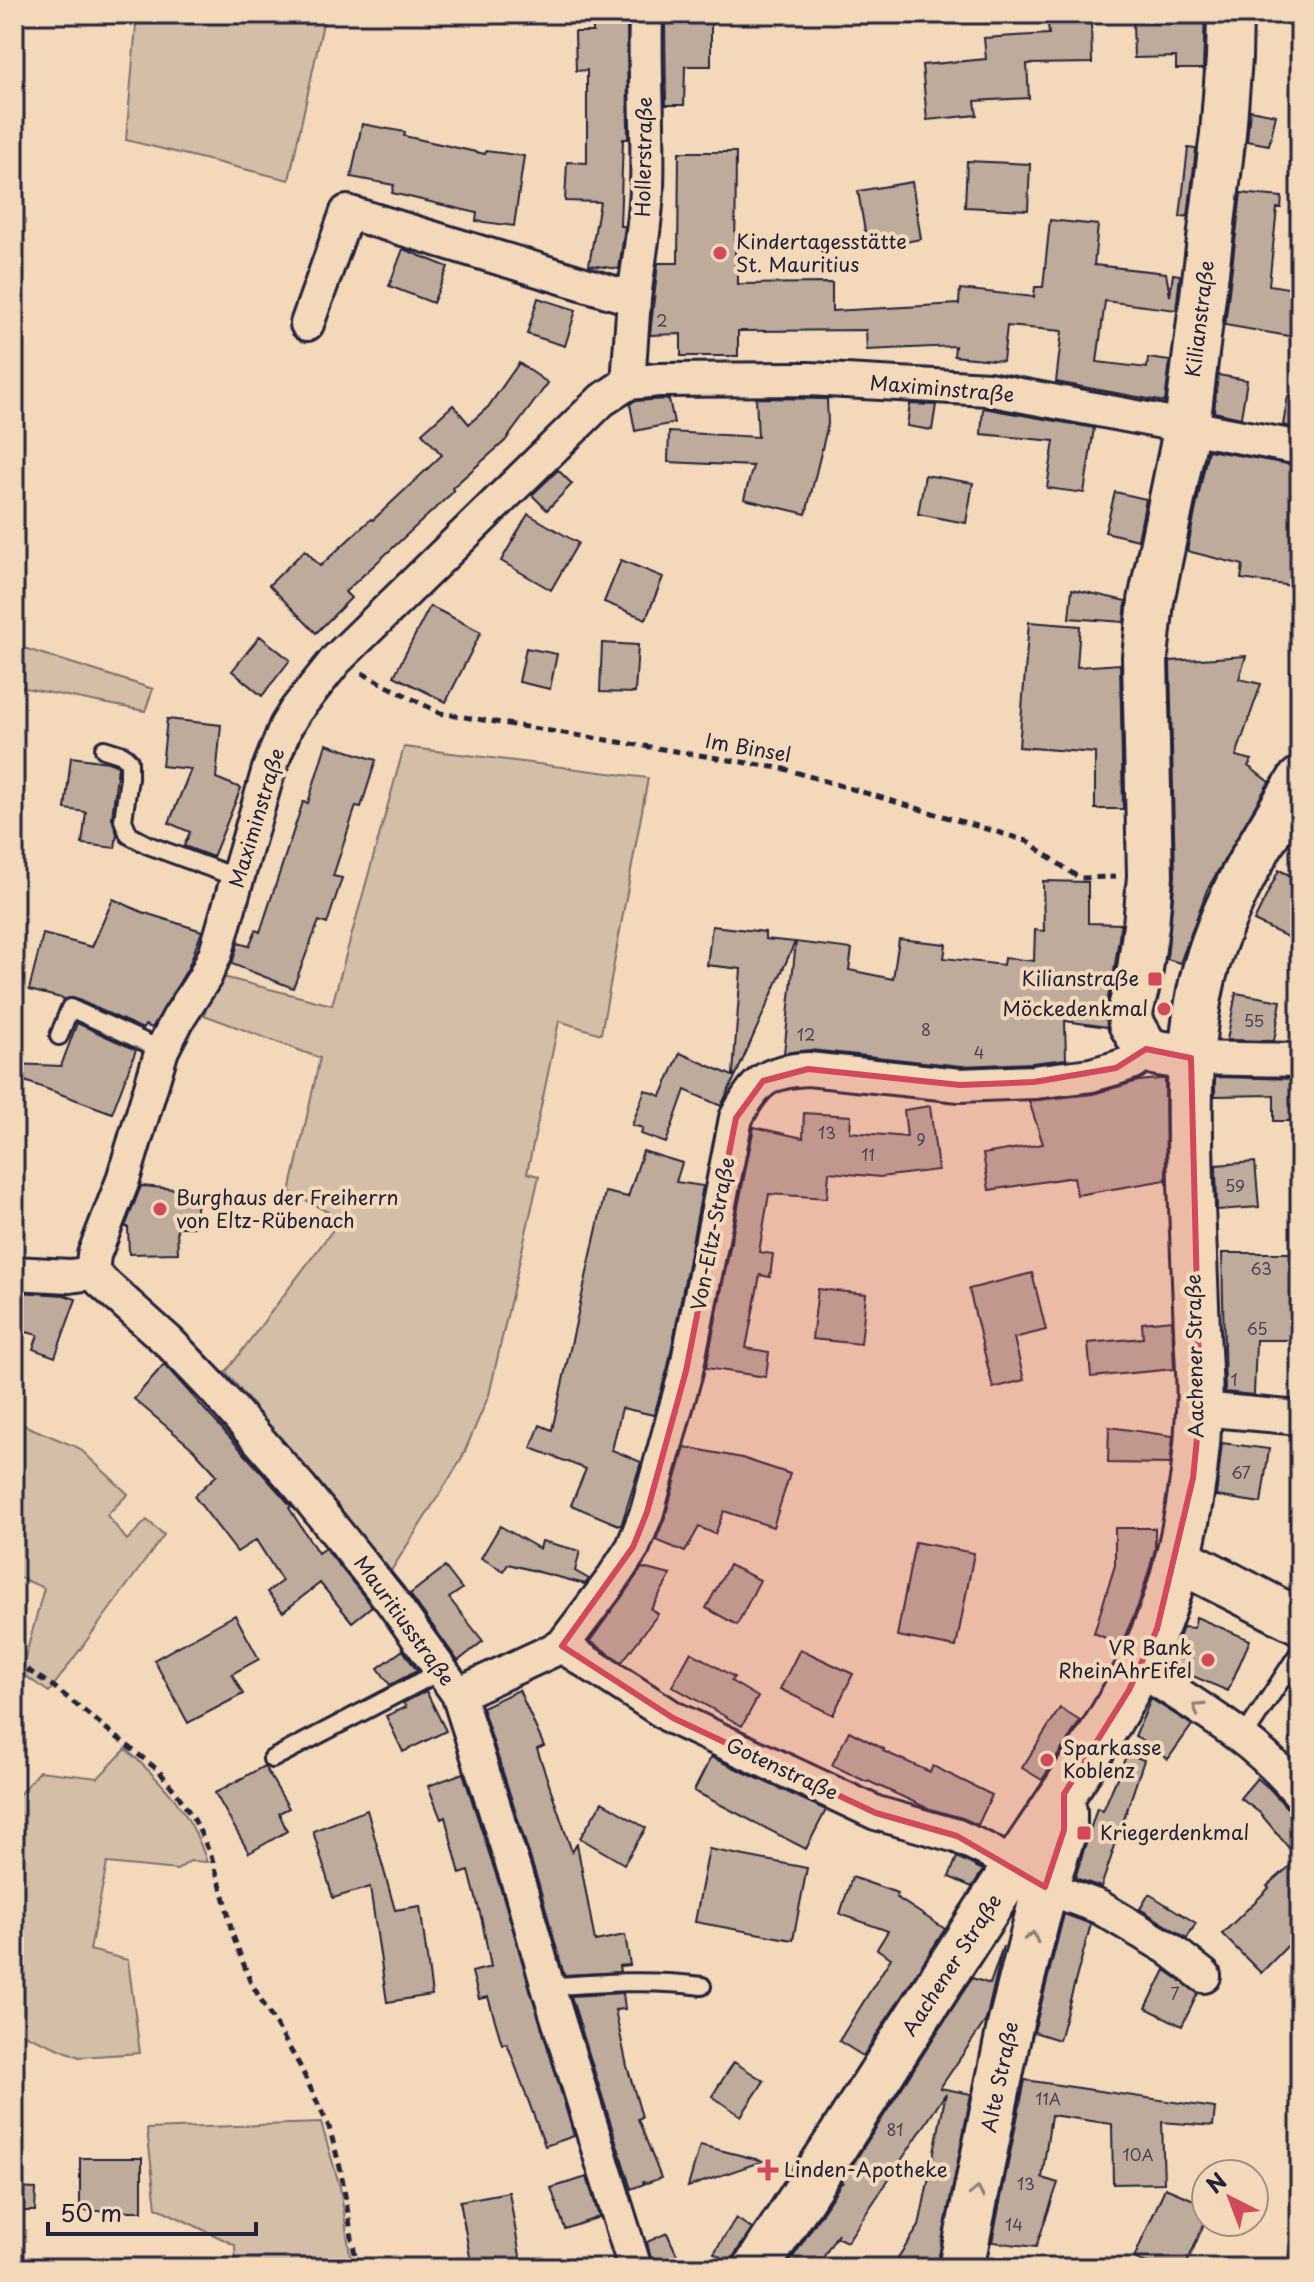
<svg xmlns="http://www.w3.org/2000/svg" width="1314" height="2282" viewBox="0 0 1314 2282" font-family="'Playpen Sans',sans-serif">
	<rect width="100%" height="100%" fill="#f3d8ba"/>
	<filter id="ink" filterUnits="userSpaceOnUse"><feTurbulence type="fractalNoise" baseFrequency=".0125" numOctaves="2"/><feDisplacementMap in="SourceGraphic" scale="16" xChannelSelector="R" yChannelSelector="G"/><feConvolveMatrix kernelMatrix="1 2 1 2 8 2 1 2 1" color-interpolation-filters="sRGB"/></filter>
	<g filter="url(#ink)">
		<path fill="#d5bea7" stroke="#7c7071" stroke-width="2" d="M137 14H325L289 180 126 140Z
			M14 645 153 689 145 711 14 686Z
			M404 747 648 778 601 1034 559 1021 527 1173 539 1176 489 1395 461 1460 389 1574 226 1372 341 1219 290 1192 320 1058 204 1015 219 976 332 1005Z
			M14 1421 79 1448 128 1494 107 1515 127 1540 147 1520 164 1535 49 1692 21 1673 44 1588 14 1575Z
			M126 1749C165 1785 190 1810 207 1862L190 1861 177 1870 107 1863 90 1950 128 1960 140 2053 79 2057 14 2030V1796H18L39 1771 98 1778Z
			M321 2123 340 2187 352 2268H236L235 2245 156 2207 147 2129Z"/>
		<path fill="#bfab9b" stroke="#22223b" stroke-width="2" d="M593 14H627L628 139H623L620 226H625L619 269 589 265 600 202 565 201 567 162 587 163V70L576 71 575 32H593Z
			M1176 14H1205L1203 69H1176V57L1134 58 1133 22H1176Z
			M665 21 711 22V66H685L684 105H666Z
			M1091 23 1092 63 1027 64 1029 98 975 101 977 115 927 120 922 65 986 59 984 38 1049 34 1048 24Z
			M1250 110 1276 115 1269 145 1247 141Z
			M362 124 405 132 404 136 485 154 486 151 524 156 514 226 476 221 477 213 392 193 394 185 351 177Z
			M1188 148 1196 149 1188 216 1180 217Z
			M679 152H736L735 268H738V284L832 283V311L959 304 960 289 1034 297 1035 287H1043L1050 220 1098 225 1094 265 1166 273 1170 296 1173 274 1180 275 1176 310 1105 301 1097 362 1147 368 1148 358 1170 361 1165 402 1056 382 1062 331 1007 326 1003 361 954 356 955 346 867 350 866 330 738 331V356H681V334L650 335 658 263H678Z
			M967 161 1030 164 1028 210 965 207Z
			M912 182 921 239 868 249 858 191Z
			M1241 193 1282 197 1281 208H1277L1269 285 1300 290V338L1225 325Z
			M403 249 448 267 433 303 389 286Z
			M538 298 576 310 565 346 527 334Z
			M519 363 548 383 505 441 452 488 454 491 345 592 351 598 316 633 269 585 305 550 320 566 371 519 373 520 442 455 422 433 453 405 469 424 488 407Z
			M1218 375 1247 380 1241 418 1214 412Z
			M1288 396 1300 397V429L1283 425Z
			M756 398 827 399 828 424 806 514 744 499 753 466 668 462 669 432 758 437Z
			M669 399 674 423 635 431 630 404 634 401Z
			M910 404 936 405 932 430 907 426Z
			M983 408 1094 428 1084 493 1047 488 1054 441 981 434Z
			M1208 450 1300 466V587L1241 579 1243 565 1187 551Z
			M558 470 572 484 547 510 532 495Z
			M925 475 973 483 966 523 918 514Z
			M1115 492 1146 499 1138 540 1105 532Z
			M528 514 578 543 551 590 501 561Z
			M621 560 663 577 646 619 604 602Z
			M1072 589 1126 601 1124 622 1069 618Z
			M430 606 481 632 446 702 394 676Z
			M1029 622 1080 626 1077 667 1120 664 1123 809H1095V753L1019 747Z
			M260 636 290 660 262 696 232 671Z
			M602 643 638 645 635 693 600 692Z
			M526 648 557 654 550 689 519 682Z
			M1246 656 1239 679 1261 684 1236 756 1252 760 1248 766 1269 782 1207 890 1180 963 1167 959 1175 876 1170 661Z
			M167 719 221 725 216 778 241 788 213 857 184 846 190 832 169 823 191 769 162 766Z
			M326 744 376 760 361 807 356 806 333 876 342 878 327 924 319 921 293 988 232 964 238 943 249 946 256 930 260 932 303 802 308 803Z
			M71 757 108 762 118 766 112 818 117 834 115 848 82 844 86 812 65 809Z
			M1279 870 1300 880V943L1254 921Z
			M1043 881 1088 882V923L1121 924 1114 972 1106 1006 1107 1027 1065 1021 1066 1059 1032 1063 961 1066 810 1050 784 1053 796 942 852 949 849 970 893 979 899 939 946 944 944 958 1003 965 1004 958 1034 961 1035 930 1044 931Z
			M113 899 142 912 202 931 188 968 152 1028 145 1025 143 1029 74 998 65 999 29 990 43 934 92 947Z
			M712 926 765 932V939L795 942 736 1075 733 1074 741 969 707 965Z
			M1236 993 1281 1001 1274 1041 1227 1040Z
			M77 1023 136 1050 112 1113 14 1077V1064L61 1066Z
			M680 1053 735 1077 721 1106 685 1090 666 1143 641 1134 643 1128 632 1125 645 1090 661 1096Z
			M1215 1077 1300 1079V1121H1274V1095L1215 1096Z
			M1160 1079H1165L1166 1180 1077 1195 1074 1177 989 1190 983 1154 1043 1144 1029 1101 1093 1094 1138 1081Z
			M930 1106 938 1170 880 1177 829 1172 827 1198 769 1194 759 1252 773 1254 770 1277 760 1275 746 1348 769 1352 766 1377 706 1368 754 1127 803 1138 804 1113 851 1116 850 1132 907 1137 904 1110Z
			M643 1151 682 1163 676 1182 703 1186 668 1367 654 1415 622 1408 612 1450 641 1462 621 1526 571 1505 586 1469 531 1448 540 1425 552 1430 605 1192 628 1197Z
			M1255 1162 1259 1207 1217 1210 1216 1165Z
			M141 1186 198 1191 194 1227H177L178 1253 129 1254 128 1227H125Z
			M1222 1253H1300V1340H1256L1254 1395 1225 1392Z
			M1032 1273 1046 1330 1014 1338 1024 1380 993 1388 969 1289Z
			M818 1289 866 1294 861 1344 812 1339Z
			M18 1292 64 1295 76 1299 55 1357 33 1349 38 1335 14 1329V1313Z
			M1172 1320 1174 1369 1091 1377 1088 1343 1143 1338 1142 1323Z
			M164 1364 285 1499 291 1506 289 1508 318 1553 325 1548 372 1606 352 1622 320 1583 283 1612 267 1592 282 1581 256 1540 237 1552 194 1496 217 1475 193 1449 134 1399Z
			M1109 1427 1173 1436 1170 1464 1108 1463Z
			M1222 1443 1269 1449 1261 1503 1216 1496Z
			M685 1447 742 1458 790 1474 773 1527 724 1511 715 1534 699 1527 685 1552 656 1540 665 1517Z
			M500 1526 540 1549 542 1541 580 1551 575 1571 589 1579 585 1584 508 1564 504 1571 481 1558Z
			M1115 1528H1155V1549L1150 1567 1138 1606 1121 1645 1094 1633 1115 1565Z
			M915 1542 974 1553 956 1647 897 1636Z
			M729 1565 760 1580 737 1625 706 1608Z
			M445 1567 462 1589 449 1598 483 1641 458 1661 410 1594Z
			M642 1568 671 1575 651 1609 658 1614 622 1662 590 1641Z
			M235 1615 259 1659 232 1674 243 1694 188 1723 154 1660Z
			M1196 1617 1250 1640 1228 1691 1169 1666 1183 1627 1194 1628Z
			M800 1649 853 1674 833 1715 780 1689Z
			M403 1650 417 1671 390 1685 378 1668Z
			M691 1652 734 1677 731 1681 758 1697 742 1726 672 1686Z
			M519 1690 544 1746 537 1749 572 1852 577 1844 595 1941 625 1935 630 1965 619 1966 620 1972 564 1975 539 1885 482 1707Z
			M426 1691 446 1731 403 1752 386 1716 406 1707 403 1703Z
			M1151 1699 1192 1725 1168 1759 1135 1736Z
			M1060 1708 1080 1721 1042 1780 1022 1768Z
			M849 1731 884 1749 883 1751 930 1772 933 1766 992 1795 978 1825 962 1818 927 1808 868 1781 867 1782 832 1765Z
			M1127 1754 1144 1760 1101 1887 1075 1878 1097 1808 1103 1811Z
			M711 1757 826 1810 806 1849 694 1791Z
			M264 1766 289 1808 279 1813 287 1831 249 1853 215 1793Z
			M463 1773 503 1896 574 2136 545 2146 507 2043 502 2044 488 1997 479 1999 472 1972 491 1967 482 1921 469 1871 460 1874 445 1817 441 1819 428 1786Z
			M1257 1778 1270 1789 1286 1807 1293 1812H1300V1933L1261 1973 1222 1934 1269 1888 1267 1886 1298 1859 1260 1813 1240 1798Z
			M602 1802 646 1828 624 1864 580 1838Z
			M367 1810 395 1910 420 1906 432 1995 387 2002 370 1887 333 1898 313 1831Z
			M709 1849 807 1868 793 1940 695 1922Z
			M957 1857 983 1870 972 1887 949 1877Z
			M852 1877 897 1893 896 1897 945 1929 863 2056 839 2041 891 1958 877 1949 888 1931 840 1914Z
			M1149 1894 1196 1923 1187 1938 1140 1909Z
			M1064 1914 1091 1924 1059 2040 1034 2032Z
			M1003 1946 986 2020 940 2088 971 2094 937 2268H891L919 2226 946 2093 847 2242 836 2237 838 2233 817 2268H786L842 2182 844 2183 842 2181 972 1978 990 1984Z
			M1165 1970 1198 1993 1182 2026 1146 2008Z
			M623 1993 625 2009 615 2010 627 2066 642 2117 638 2119 661 2178 647 2183 643 2182 644 2184 631 2189 571 1996Z
			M734 2062 764 2081 741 2116 712 2096Z
			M1025 2080 1215 2108 1213 2126 1162 2122 1164 2183 1113 2184 1112 2124 1051 2115 1042 2178 1058 2183 1036 2247 992 2242Z
			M700 2145 763 2161 688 2187Z
			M80 2158H142V2211H80Z
			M587 2177 599 2217 565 2229 551 2188Z
			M14 2188 36 2189 35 2211H14Z
			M1165 2188 1206 2205V2219L1185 2268H1158L1134 2258Z
			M509 2192 522 2268H472L460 2201Z
			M736 2218 752 2229 735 2254 732 2264 714 2253Z
			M667 2233 683 2268H653L647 2242Z"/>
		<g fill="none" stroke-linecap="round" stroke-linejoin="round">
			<defs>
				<path id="lane" d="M104 749 123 755 129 761V778L123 820 129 835 148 845 238 878
					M59 1036 70 1008 162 1050
					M1176 1574 1300 1637
					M1243 1738 1300 1651
					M272 1759 441 1671
					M548 1987C600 1983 650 1979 702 1986"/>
				<path id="street" d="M634 299C638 262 646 224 647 188 649 130 644 72 646 14
					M307 324 347 212 634 299 628 383
					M1191 1058 1300 1060
					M14 1273 70 1276 92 1273 170 1343 214 1389 300 1487 390 1599 458 1694 521 1891 548 1987 635 2268
					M92 1273 94 1255 122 1183 162 1050 178 1019 205 977 216 952 269 769 286 726 296 710 336 660 602 400 628 383 659 380 809 379 988 389 1300 448
					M1200 1409 1300 1418
					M1179 1552 1300 1615
					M562 1646 673 1718 876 1813 957 1836 989 1851 1045 1887 1099 1907 1168 1948 1204 1976
					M1139 1669C1196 1706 1257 1740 1300 1794
					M458 1694 562 1646 609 1584 633 1547 647 1512 686 1371 736 1118C755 1082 766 1071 808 1069L960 1085 1034 1082 1091 1075 1116 1068 1134 1062 1146 1049"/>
				<path id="secondary" d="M1191 1058 1158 1053 1146 1049 1131 1023 1130 1012 1139 977 1146 926 1150 876 1145 657 1151 601 1187 426 1223 134 1229 58 1230 14
					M756 2268C843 2135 927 2000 1014 1868 1075 1774 1145 1684 1174 1574 1188 1522 1197 1466 1199 1412 1201 1385 1198 1357 1197 1330 1195 1281 1193 1232 1191 1182 1189 1114 1187 1045 1203 978 1221 907 1261 841 1300 780
					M961 2268 1010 2026 1045 1887 1064 1830V1811"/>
			</defs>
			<use href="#lane" stroke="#22223b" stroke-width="22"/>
			<use href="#street" stroke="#22223b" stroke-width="38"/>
			<use href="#secondary" stroke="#22223b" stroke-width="50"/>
			<path stroke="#22223b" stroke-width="5" stroke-dasharray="8 6" stroke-linecap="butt" d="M362 673 440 713 785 769 1027 841 1079 878 1116 877
				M14 1665 21 1666 53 1686 159 1771 178 1795 195 1821 211 1856 225 1899 232 1933 250 1981 300 2066 329 2127 341 2171 357 2268"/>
			<use href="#lane" stroke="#f3d8ba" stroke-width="16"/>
			<use href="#street" stroke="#f3d8ba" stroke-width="32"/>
			<use href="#secondary" stroke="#f3d8ba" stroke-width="44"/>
		</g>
		<defs><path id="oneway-chevron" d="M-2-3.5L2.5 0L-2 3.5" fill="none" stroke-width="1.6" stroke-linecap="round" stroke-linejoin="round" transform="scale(2)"/></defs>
		<g stroke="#8a7d7a">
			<use href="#oneway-chevron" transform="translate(1198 1708) rotate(-147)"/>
			<use href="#oneway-chevron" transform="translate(1032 1937) rotate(-76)"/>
			<use href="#oneway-chevron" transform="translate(977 2192) rotate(-79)"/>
		</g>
	</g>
	<path fill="#d1495b" fill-opacity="0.2" stroke="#d1495b" stroke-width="6" stroke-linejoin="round" d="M1146 1049 1191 1058 1200 1409 1193 1478 1157 1629 1129 1690 1064 1794V1830L1045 1887 957 1836 876 1813 673 1718 562 1646 633 1547 647 1512 686 1371 736 1118 763 1081 808 1069 960 1085 1034 1082 1116 1068Z"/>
	<g fill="#d1495b" stroke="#f3d8ba" stroke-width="3">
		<circle cx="720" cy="253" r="8"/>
		<rect x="1147" y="971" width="16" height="16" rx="4"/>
		<circle cx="1164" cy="1009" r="8"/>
		<circle cx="160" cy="1209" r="8"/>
		<circle cx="1208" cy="1660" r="8"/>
		<circle cx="1047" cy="1760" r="8"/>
		<rect x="1076" y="1825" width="16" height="16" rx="4"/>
		<path d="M764 2158h8v8h8v8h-8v8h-8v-8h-8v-8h8z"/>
	</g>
	<g text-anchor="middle" stroke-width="8" stroke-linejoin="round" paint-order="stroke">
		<g font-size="16" fill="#494453">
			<text x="662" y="327">2</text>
			<text x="1254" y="1027">55</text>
			<text x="926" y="1036">8</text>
			<text x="806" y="1041">12</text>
			<text x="979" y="1059">4</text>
			<text x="827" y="1139">13</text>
			<text x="921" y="1146">9</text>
			<text x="868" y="1161">11</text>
			<text x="1235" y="1192">59</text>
			<text x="1261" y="1275">63</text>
			<text x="1257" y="1335">65</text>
			<text x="1234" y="1386">1</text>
			<text x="1241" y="1479">67</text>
			<text x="1175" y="2000">7</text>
			<text x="1048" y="2105">11A</text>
			<text x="895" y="2136">81</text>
			<text x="1138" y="2161">10A</text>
			<text x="1026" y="2190">13</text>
			<text x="1014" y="2231">14</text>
		</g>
		<g font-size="20" fill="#22223b" stroke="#f3d8ba">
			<text transform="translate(644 157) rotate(-89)" y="7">Hollerstraße</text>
			<text transform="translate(1200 319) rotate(-83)" y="7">Kilianstraße</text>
			<text transform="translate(942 389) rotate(5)" y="7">Maximinstraße</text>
			<text transform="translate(748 748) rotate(10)" y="7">Im Binsel</text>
			<text transform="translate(257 818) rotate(-73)" y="7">Maximinstraße</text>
			<text transform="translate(713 1234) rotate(-79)" y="7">Von-Eltz-Straße</text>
			<text transform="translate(1195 1356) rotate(-91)" y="7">Aachener Straße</text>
			<text transform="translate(404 1621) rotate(54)" y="7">Mauritiusstraße</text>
			<text transform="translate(782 1769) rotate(25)" y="7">Gotenstraße</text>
			<text transform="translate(952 1965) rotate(-57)" y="7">Aachener Straße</text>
			<text transform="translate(1000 2077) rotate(-78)" y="7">Alte Straße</text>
		</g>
		<g font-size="20" fill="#22223b" stroke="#f3d8ba" text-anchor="start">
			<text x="736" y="249">Kindertagesstätte<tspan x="736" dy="23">St. Mauritius</tspan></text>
			<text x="1139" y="986" text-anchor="end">Kilianstraße</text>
			<text x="1148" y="1016" text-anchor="end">Möckedenkmal</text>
			<text x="176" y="1205">Burghaus der Freiherrn<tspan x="176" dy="23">von Eltz-Rübenach</tspan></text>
			<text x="1192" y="1655" text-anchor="end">VR Bank<tspan x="1192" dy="23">RheinAhrEifel</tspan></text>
			<text x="1063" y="1755">Sparkasse<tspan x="1063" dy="23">Koblenz</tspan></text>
			<text x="1100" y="1840">Kriegerdenkmal</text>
			<text x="784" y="2177">Linden-Apotheke</text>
		</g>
	</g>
	<rect width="1314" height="2282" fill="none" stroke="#f3d8ba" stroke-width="48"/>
	<rect x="24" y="24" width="1266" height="2234" fill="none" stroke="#22223b" stroke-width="3" filter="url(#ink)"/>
	<g transform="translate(1230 2198) rotate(318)"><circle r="38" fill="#f3d8ba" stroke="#9f8f87" stroke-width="2"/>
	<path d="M0-6L14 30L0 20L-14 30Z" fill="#d1495b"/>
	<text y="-12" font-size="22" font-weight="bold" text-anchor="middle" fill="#22223b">N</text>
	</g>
	<path d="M48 2222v12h208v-12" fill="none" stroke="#22223b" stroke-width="4"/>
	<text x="60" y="2222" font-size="24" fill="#22223b" stroke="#f3d8ba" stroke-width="6" paint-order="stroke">50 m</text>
</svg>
